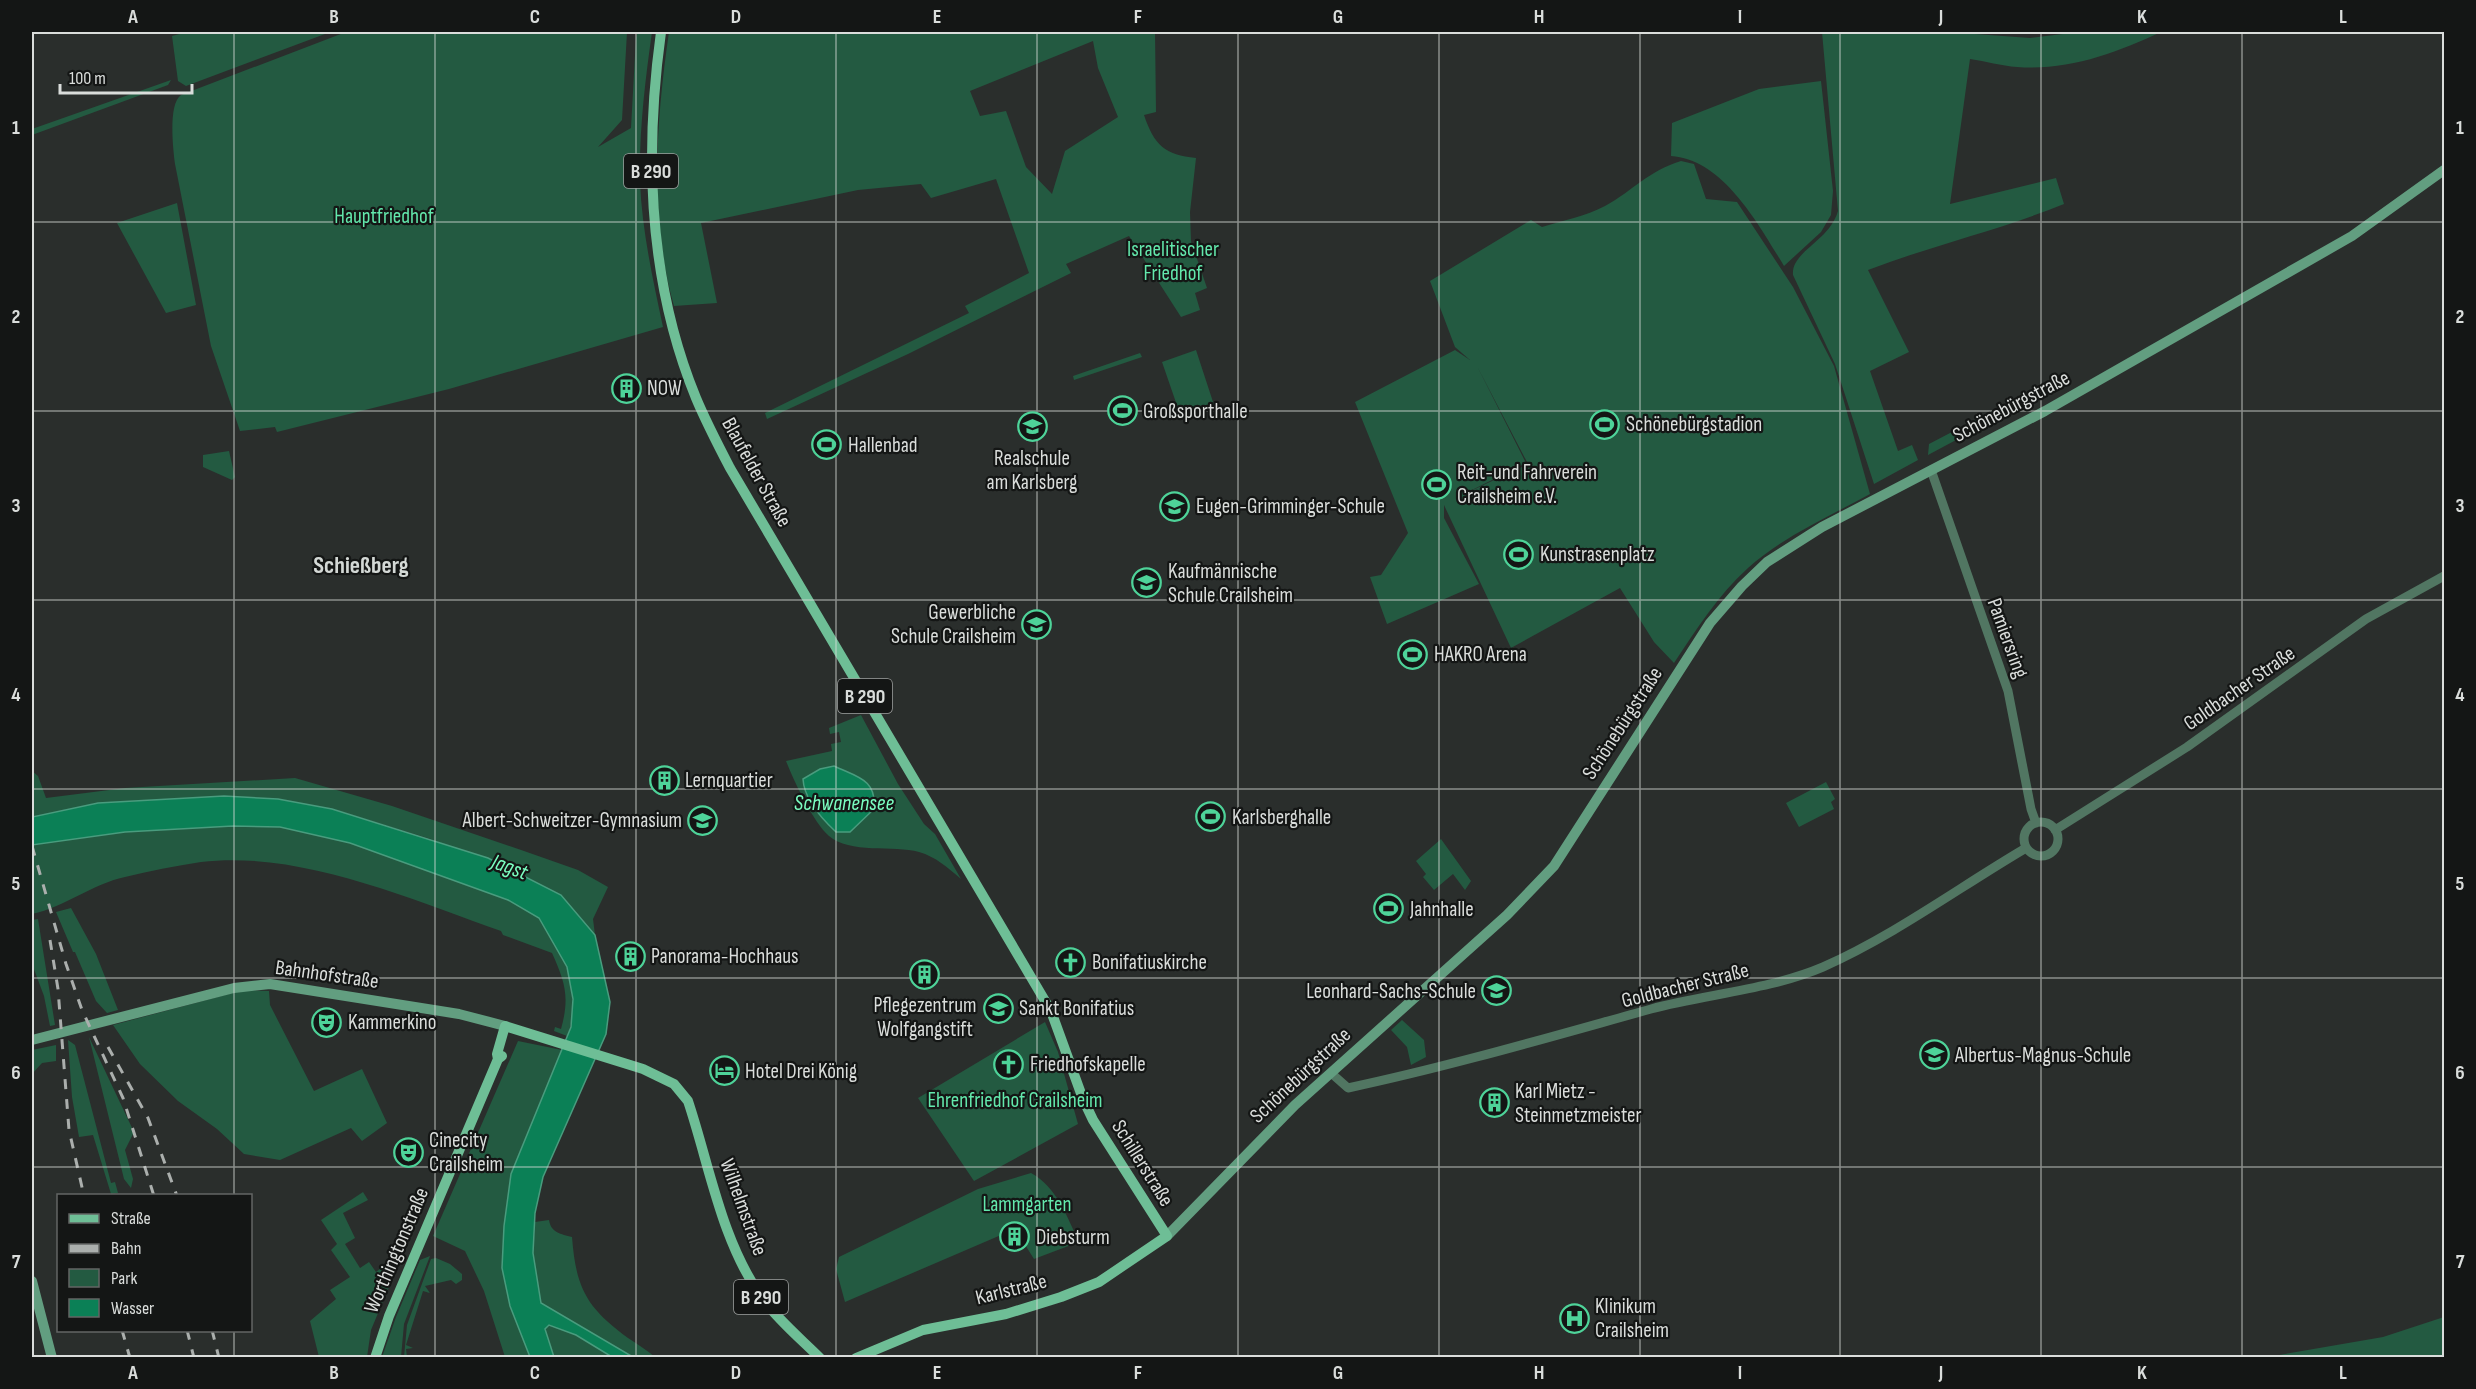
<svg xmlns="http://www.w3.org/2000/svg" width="2476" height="1389" viewBox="0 0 2476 1389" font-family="'Sofia Sans Condensed',sans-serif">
	<rect width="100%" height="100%" fill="#2a2e2c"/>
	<path fill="#235a41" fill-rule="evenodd" d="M187 32H324L325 34 186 86 178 81 172 36Z
		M346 32H627L622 120 598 147 631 128 636 37 638 32H652C645 82 639 131 640 182 642 231 653 280 663 327L449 389 277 432 275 427 240 431 211 346 175 164C173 149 168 104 181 95Z
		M669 32H1155L1156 112 1144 115C1154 145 1165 155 1196 158L1190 212 1191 241 1207 288 1195 293 1200 310 1181 317 1129 236 1066 264 1071 273 908 354 767 419 765 413 969 313 965 306 1029 273 996 179 931 198 921 184 858 190 701 223 717 303 674 306C649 218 656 121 669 32ZM1093 41 1098 68 1118 117 1065 151 1052 194 1026 167 1006 111 980 116 970 91Z
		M1822 32H1948L2030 38 2079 32H2161C2116 53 2068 71 2017 67 2001 66 1986 61 1970 59L1950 204 2056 178 2064 204C2000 230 1933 245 1868 270L1909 352 1870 371 1898 451 1912 445 1918 460 1874 484 1835 364 1793 275C1791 251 1829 242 1838 211Z
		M171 80 168 85 32 135V129Z
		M1821 81 1833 191 1831 215 1821 232 1784 266C1759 225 1723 159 1671 156L1672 123 1759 89Z
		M1681 161 1694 164 1706 199 1737 202 1793 287 1834 366 1870 494C1830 516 1782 537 1748 568 1718 595 1696 630 1674 663L1654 642 1620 588 1511 648 1444 505V518L1479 584 1387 624 1370 577 1381 575 1408 533 1355 402 1455 350 1470 360 1455 347 1430 281 1531 220 1542 227C1562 221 1586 216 1605 206 1634 190 1648 171 1681 161ZM1477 366 1528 464 1458 497 1526 463Z
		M177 203 196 305 166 313 117 223Z
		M1196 350 1214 405 1181 417 1162 362Z
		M1140 353 1142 357 1074 380 1073 376Z
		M1994 410 1999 417 1928 455 1929 444Z
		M229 451 235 477 232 480 203 467V455Z
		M861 715 898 784 924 824 935 834 961 879C947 867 936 857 919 852 894 845 849 854 829 836 813 822 794 781 786 761L832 751 831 744 841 742 839 732 830 734 829 728Z
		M32 771 38 776 46 798 125 788 295 778 392 806 524 851 578 870 608 887 593 919 595 935 561 895 431 839 332 809 278 799 224 796 98 803 32 817Z
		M1826 782 1835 799 1831 802 1834 809 1799 827 1786 803Z
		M233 826C248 827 264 826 279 827 340 834 401 861 458 882 484 892 516 899 538 917 565 939 582 1004 567 1036L554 1031 555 1027 561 1029C570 997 565 982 552 953L503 935 501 931C410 899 299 850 201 862 175 866 149 871 125 877 92 884 65 907 32 914V845L125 832Z
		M1441 839 1471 881 1465 890 1453 874 1434 890 1423 877 1426 874 1416 861Z
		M71 908 96 954 118 1010 107 1013 96 1001 75 952H73L56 912Z
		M38 919 55 1025 50 1026 44 996 32 964V920Z
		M244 990 269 991 270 1005 314 1091 362 1069 387 1123 362 1141 351 1128 280 1160 244 1154 217 1129 178 1101 140 1064 113 1025Z
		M1402 1020 1424 1040 1426 1057 1411 1065 1407 1047 1391 1030Z
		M1045 1022 1058 1052 1078 1124 974 1181 918 1098Z
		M89 1037 134 1132 125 1150 133 1179 131 1188 124 1179Z
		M68 1040 75 1045 111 1183 115 1182 118 1193 111 1194 93 1135 79 1137 72 1097Z
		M518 1041 562 1050 511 1174 504 1226 502 1268 510 1306 530 1357H505L484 1291 465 1251 433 1236Z
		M56 1045V1061L42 1063 32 1074V1050Z
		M1031 1173C1057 1187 1067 1217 1079 1242L1034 1259 1015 1229 845 1302 836 1269 839 1257 978 1189Z
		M363 1192 368 1200 343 1213 355 1238 345 1244 360 1268 369 1262 376 1272 386 1264 396 1270 371 1330 367 1357H319L310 1321 336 1299 330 1290 350 1277 331 1250 337 1244 321 1220Z
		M549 1220C551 1233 561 1234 572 1237 576 1288 586 1307 628 1338 637 1344 647 1350 655 1357H633L541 1303 533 1253 535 1222Z
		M430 1256 404 1324 401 1357H382L396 1317 420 1260Z
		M436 1258 450 1264 462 1274V1280L456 1284 451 1280 425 1286 430 1293 423 1291 406 1345 413 1348 406 1349 407 1357H404L407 1325 431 1259Z
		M2444 1317V1357H2268L2383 1337Z
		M549 1325 576 1335 612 1357H554L545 1329Z"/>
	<path fill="#0b8056" stroke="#499c7e" stroke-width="1.5" d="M834 766C857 777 877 779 874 809L850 832H836C822 819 804 799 803 779L820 769Z
		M224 796 278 799 332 809 488 858 561 895 595 935 610 1002 606 1034 543 1177 535 1213 533 1253 541 1303 633 1357H612L576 1335 549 1325 545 1329 554 1357H530L510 1306 502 1268 504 1226 511 1174 571 1027 573 999 567 967 539 918 508 900 350 843 280 827 233 826 125 832 32 845V817L98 803Z"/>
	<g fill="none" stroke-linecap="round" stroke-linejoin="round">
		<path stroke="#517662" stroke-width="9" d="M1931 470 2008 691 2031 809 2036 823
			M2024 839a17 17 0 1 1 34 0a17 17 0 1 1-34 0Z
			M2055 830 2187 747 2366 619 2444 576
			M1331 1073 1348 1088C1451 1066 1550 1037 1651 1009 1707 994 1769 990 1823 967 1895 935 1958 888 2026 848"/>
		<path stroke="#629e80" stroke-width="10" d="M32 1040 234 988 270 984 459 1014 505 1026
			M1167 1236 1295 1105 1507 915 1554 866 1710 623 1742 586 1767 562 1822 527 2045 411 2352 236 2444 170
			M32 1281 52 1358"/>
		<path stroke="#6ebe96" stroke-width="10" d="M661 32C644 156 648 281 696 398 706 422 718 445 730 468L1051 1011 1083 1099 1093 1120 1167 1236 1099 1282 1061 1297 1006 1314 923 1330 856 1358
			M498 1059 497 1054 505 1026 643 1069 674 1084 688 1101C710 1167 721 1240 762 1298 778 1320 801 1339 820 1358
			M375 1358 389 1316 498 1059 502 1056"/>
		<path stroke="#abafad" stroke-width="3" stroke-dasharray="10 10" stroke-linecap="butt" d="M32 846 66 964 82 1010 123 1098 154 1196
			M50 940 58 989 69 1130 84 1196
			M108 1047 148 1118 177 1196
			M122 1330 130 1358
			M187 1330 194 1358
			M212 1330 219 1358"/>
	</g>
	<path fill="none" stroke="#dadddb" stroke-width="1.5" stroke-opacity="0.55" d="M234 32V1196M435 32V1358M636 32V1358M836 32V1358M1037 32V1358M1238 32V1358M1439 32V1358M1640 32V1358M1840 32V1358M2041 32V1358M2242 32V1358M32 222H2444M32 411H2444M32 600H2444M32 789H2444M32 978H2444M32 1167H2444M234 1330V1358"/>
	<defs>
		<symbol id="building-ring" viewBox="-11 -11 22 22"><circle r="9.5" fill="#141615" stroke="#4ed399" stroke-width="1.5"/><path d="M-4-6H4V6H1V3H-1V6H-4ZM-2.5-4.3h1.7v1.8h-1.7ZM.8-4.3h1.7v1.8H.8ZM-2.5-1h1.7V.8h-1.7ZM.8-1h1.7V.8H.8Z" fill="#4ed399"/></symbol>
		<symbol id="stadium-ring" viewBox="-11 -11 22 22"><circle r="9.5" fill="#141615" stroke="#4ed399" stroke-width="1.5"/><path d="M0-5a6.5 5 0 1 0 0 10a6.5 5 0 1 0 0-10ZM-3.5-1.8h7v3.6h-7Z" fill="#4ed399"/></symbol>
		<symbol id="school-ring" viewBox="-11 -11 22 22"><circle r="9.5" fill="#141615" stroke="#4ed399" stroke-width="1.5"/><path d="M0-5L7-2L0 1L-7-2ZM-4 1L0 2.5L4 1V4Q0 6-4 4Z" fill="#4ed399"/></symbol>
		<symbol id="church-ring" viewBox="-11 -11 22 22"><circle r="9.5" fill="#141615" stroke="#4ed399" stroke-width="1.5"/><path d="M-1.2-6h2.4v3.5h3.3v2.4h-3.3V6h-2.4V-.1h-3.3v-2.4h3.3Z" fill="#4ed399"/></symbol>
		<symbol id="theatre-ring" viewBox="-11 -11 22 22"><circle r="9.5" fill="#141615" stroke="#4ed399" stroke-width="1.5"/><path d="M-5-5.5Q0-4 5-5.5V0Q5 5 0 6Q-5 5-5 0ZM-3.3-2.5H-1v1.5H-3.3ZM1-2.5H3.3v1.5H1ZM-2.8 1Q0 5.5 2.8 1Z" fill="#4ed399"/></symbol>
		<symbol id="hotel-ring" viewBox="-11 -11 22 22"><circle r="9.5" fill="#141615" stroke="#4ed399" stroke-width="1.5"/><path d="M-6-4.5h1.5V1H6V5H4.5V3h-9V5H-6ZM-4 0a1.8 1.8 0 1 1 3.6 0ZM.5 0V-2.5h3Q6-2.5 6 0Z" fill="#4ed399"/></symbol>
		<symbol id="hospital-ring" viewBox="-11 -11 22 22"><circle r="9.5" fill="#141615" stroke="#4ed399" stroke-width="1.5"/><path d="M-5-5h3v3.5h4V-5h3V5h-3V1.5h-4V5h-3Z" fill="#4ed399"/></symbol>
	</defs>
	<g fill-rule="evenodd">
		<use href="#building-ring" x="610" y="372" width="33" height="33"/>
		<use href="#stadium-ring" x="1106" y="394" width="33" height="33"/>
		<use href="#stadium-ring" x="1588" y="408" width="33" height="33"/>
		<use href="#school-ring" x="1016" y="410" width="33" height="33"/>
		<use href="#stadium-ring" x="810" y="428" width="33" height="33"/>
		<use href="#stadium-ring" x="1420" y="468" width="33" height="33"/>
		<use href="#school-ring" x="1158" y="490" width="33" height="33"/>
		<use href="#stadium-ring" x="1502" y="538" width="33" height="33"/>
		<use href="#school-ring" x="1130" y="566" width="33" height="33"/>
		<use href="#school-ring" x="1020" y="608" width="33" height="33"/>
		<use href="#stadium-ring" x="1396" y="638" width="33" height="33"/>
		<use href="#building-ring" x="648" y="764" width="33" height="33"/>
		<use href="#stadium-ring" x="1194" y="800" width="33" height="33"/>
		<use href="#school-ring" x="686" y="804" width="33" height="33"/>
		<use href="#stadium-ring" x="1372" y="892" width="33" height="33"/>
		<use href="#building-ring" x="614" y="940" width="33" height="33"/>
		<use href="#church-ring" x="1054" y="946" width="33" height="33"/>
		<use href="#building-ring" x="908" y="958" width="33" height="33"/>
		<use href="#school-ring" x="1480" y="974" width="33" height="33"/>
		<use href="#school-ring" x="982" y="992" width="33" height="33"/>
		<use href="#theatre-ring" x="310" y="1006" width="33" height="33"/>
		<use href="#school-ring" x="1918" y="1038" width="33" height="33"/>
		<use href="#church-ring" x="992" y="1048" width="33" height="33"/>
		<use href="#hotel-ring" x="708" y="1054" width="33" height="33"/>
		<use href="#building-ring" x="1478" y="1086" width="33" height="33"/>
		<use href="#theatre-ring" x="392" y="1136" width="33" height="33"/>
		<use href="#building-ring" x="998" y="1220" width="33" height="33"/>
		<use href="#hospital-ring" x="1558" y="1302" width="33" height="33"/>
	</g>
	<g text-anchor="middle" stroke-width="4.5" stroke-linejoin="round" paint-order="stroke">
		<g fill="#141615" stroke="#9fa1a0" stroke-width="1.5">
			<rect x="624" y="154" width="54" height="34" rx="4.5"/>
			<rect x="838" y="679" width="54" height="34" rx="4.5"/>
			<rect x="734" y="1280" width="54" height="34" rx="4.5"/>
		</g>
		<g font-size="20" font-weight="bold" fill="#dadddb">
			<text x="651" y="178">B 290</text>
			<text x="865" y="703">B 290</text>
			<text x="761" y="1304">B 290</text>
		</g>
		<g font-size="21" fill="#63e8ac" stroke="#141615">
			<text x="384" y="223">Hauptfriedhof</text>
			<text x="1173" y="256">Israelitischer<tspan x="1173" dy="24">Friedhof</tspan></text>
			<text x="1015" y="1107">Ehrenfriedhof Crailsheim</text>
			<text x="1027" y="1211">Lammgarten</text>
		</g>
		<g font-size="21" fill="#dadddb" stroke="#141615" text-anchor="start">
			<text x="647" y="395">NOW</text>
			<text x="1143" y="418">Großsporthalle</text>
			<text x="1626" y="431">Schönebürgstadion</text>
			<text x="848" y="452">Hallenbad</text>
			<text x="1032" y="465" text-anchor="middle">Realschule<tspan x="1032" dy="24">am Karlsberg</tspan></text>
			<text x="1457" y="479">Reit-und Fahrverein<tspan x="1457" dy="24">Crailsheim e.V.</tspan></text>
			<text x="1196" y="513">Eugen-Grimminger-Schule</text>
			<text x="1540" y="561">Kunstrasenplatz</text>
			<text x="1168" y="578">Kaufmännische<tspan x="1168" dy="24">Schule Crailsheim</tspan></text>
			<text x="1016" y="619" text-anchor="end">Gewerbliche<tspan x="1016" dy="24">Schule Crailsheim</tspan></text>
			<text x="1434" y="661">HAKRO Arena</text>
			<text x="685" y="787">Lernquartier</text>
			<text x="1232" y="824">Karlsberghalle</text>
			<text x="682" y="827" text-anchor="end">Albert-Schweitzer-Gymnasium</text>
			<text x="1410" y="916">Jahnhalle</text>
			<text x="651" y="963">Panorama-Hochhaus</text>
			<text x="1092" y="969">Bonifatiuskirche</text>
			<text x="1476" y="998" text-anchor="end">Leonhard-Sachs-Schule</text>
			<text x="925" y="1012" text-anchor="middle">Pflegezentrum<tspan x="925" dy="24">Wolfgangstift</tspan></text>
			<text x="1019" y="1015">Sankt Bonifatius</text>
			<text x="348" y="1029">Kammerkino</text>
			<text x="1955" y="1062">Albertus-Magnus-Schule</text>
			<text x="1030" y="1071">Friedhofskapelle</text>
			<text x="745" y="1078">Hotel Drei König</text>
			<text x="1515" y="1098">Karl Mietz -<tspan x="1515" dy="24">Steinmetzmeister</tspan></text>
			<text x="429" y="1147">Cinecity<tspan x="429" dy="24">Crailsheim</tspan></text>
			<text x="1036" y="1244">Diebsturm</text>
			<text x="1595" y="1313">Klinikum<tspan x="1595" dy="24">Crailsheim</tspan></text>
		</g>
		<g font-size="21" fill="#dadddb" stroke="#141615">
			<text transform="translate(2011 406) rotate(-28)" y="7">Schönebürgstraße</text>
			<text transform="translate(757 472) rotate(61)" y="7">Blaufelder Straße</text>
			<text transform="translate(2008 638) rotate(70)" y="7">Pamiersring</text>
			<text transform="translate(2239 688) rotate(-35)" y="7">Goldbacher Straße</text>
			<text transform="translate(1622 723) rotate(-57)" y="7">Schönebürgstraße</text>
			<text transform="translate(327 974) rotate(8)" y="7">Bahnhofstraße</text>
			<text transform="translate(1685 985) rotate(-14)" y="7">Goldbacher Straße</text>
			<text transform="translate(1300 1075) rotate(-43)" y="7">Schönebürgstraße</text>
			<text transform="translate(1143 1163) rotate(58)" y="7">Schillerstraße</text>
			<text transform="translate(744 1207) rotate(70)" y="7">Wilhelmstraße</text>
			<text transform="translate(396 1250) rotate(-67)" y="7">Worthingtonstraße</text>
			<text transform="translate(1011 1289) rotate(-14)" y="7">Karlstraße</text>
		</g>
		<g font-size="22" font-style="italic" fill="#7bfec1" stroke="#141615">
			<text x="844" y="810">Schwanensee</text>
			<text transform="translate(510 866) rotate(20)" y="8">Jagst</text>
		</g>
		<g font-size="24" font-weight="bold" fill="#d3d8d5" stroke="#141615">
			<text x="361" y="573">Schießberg</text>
		</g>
	</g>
	<rect width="2476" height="1389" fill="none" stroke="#141615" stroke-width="66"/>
	<rect x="57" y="1194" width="195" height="138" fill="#141615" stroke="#636664" stroke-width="1.5"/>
	<rect x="69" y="1214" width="30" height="9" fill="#6ebe96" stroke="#636664" stroke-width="1.5"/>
	<text x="111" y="1224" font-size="18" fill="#dadddb">Straße</text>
	<rect x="69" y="1244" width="30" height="9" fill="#abafad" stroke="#636664" stroke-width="1.5"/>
	<text x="111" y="1254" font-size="18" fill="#dadddb">Bahn</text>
	<rect x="69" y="1269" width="30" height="18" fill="#235a41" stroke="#636664" stroke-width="1.5"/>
	<text x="111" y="1284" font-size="18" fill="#dadddb">Park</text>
	<rect x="69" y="1299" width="30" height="18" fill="#0b8056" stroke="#636664" stroke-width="1.5"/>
	<text x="111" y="1314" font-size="18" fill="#dadddb">Wasser</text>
	<path d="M60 84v9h132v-9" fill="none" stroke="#dadddb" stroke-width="3"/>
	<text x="69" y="84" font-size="18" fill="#dadddb" stroke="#141615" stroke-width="4.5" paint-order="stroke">100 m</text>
	<rect x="33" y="33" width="2410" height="1323" fill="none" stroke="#dadddb" stroke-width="2"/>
	<g font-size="20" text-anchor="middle" font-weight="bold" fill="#dadddb">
		<text x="133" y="23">A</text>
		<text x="334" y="23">B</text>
		<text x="535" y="23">C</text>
		<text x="736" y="23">D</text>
		<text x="937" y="23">E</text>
		<text x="1138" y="23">F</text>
		<text x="1338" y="23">G</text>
		<text x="1539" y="23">H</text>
		<text x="1740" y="23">I</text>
		<text x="1941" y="23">J</text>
		<text x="2142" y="23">K</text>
		<text x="2343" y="23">L</text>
		<text x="16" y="134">1</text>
		<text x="2460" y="134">1</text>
		<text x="16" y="323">2</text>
		<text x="2460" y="323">2</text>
		<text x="16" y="512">3</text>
		<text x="2460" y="512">3</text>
		<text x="16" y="701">4</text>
		<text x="2460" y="701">4</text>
		<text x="16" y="890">5</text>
		<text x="2460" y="890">5</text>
		<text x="16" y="1079">6</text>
		<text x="2460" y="1079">6</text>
		<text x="16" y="1268">7</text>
		<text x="2460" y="1268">7</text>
		<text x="133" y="1379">A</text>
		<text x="334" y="1379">B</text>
		<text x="535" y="1379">C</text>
		<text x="736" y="1379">D</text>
		<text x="937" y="1379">E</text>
		<text x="1138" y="1379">F</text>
		<text x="1338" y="1379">G</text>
		<text x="1539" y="1379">H</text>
		<text x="1740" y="1379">I</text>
		<text x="1941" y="1379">J</text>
		<text x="2142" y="1379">K</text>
		<text x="2343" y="1379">L</text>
	</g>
</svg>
